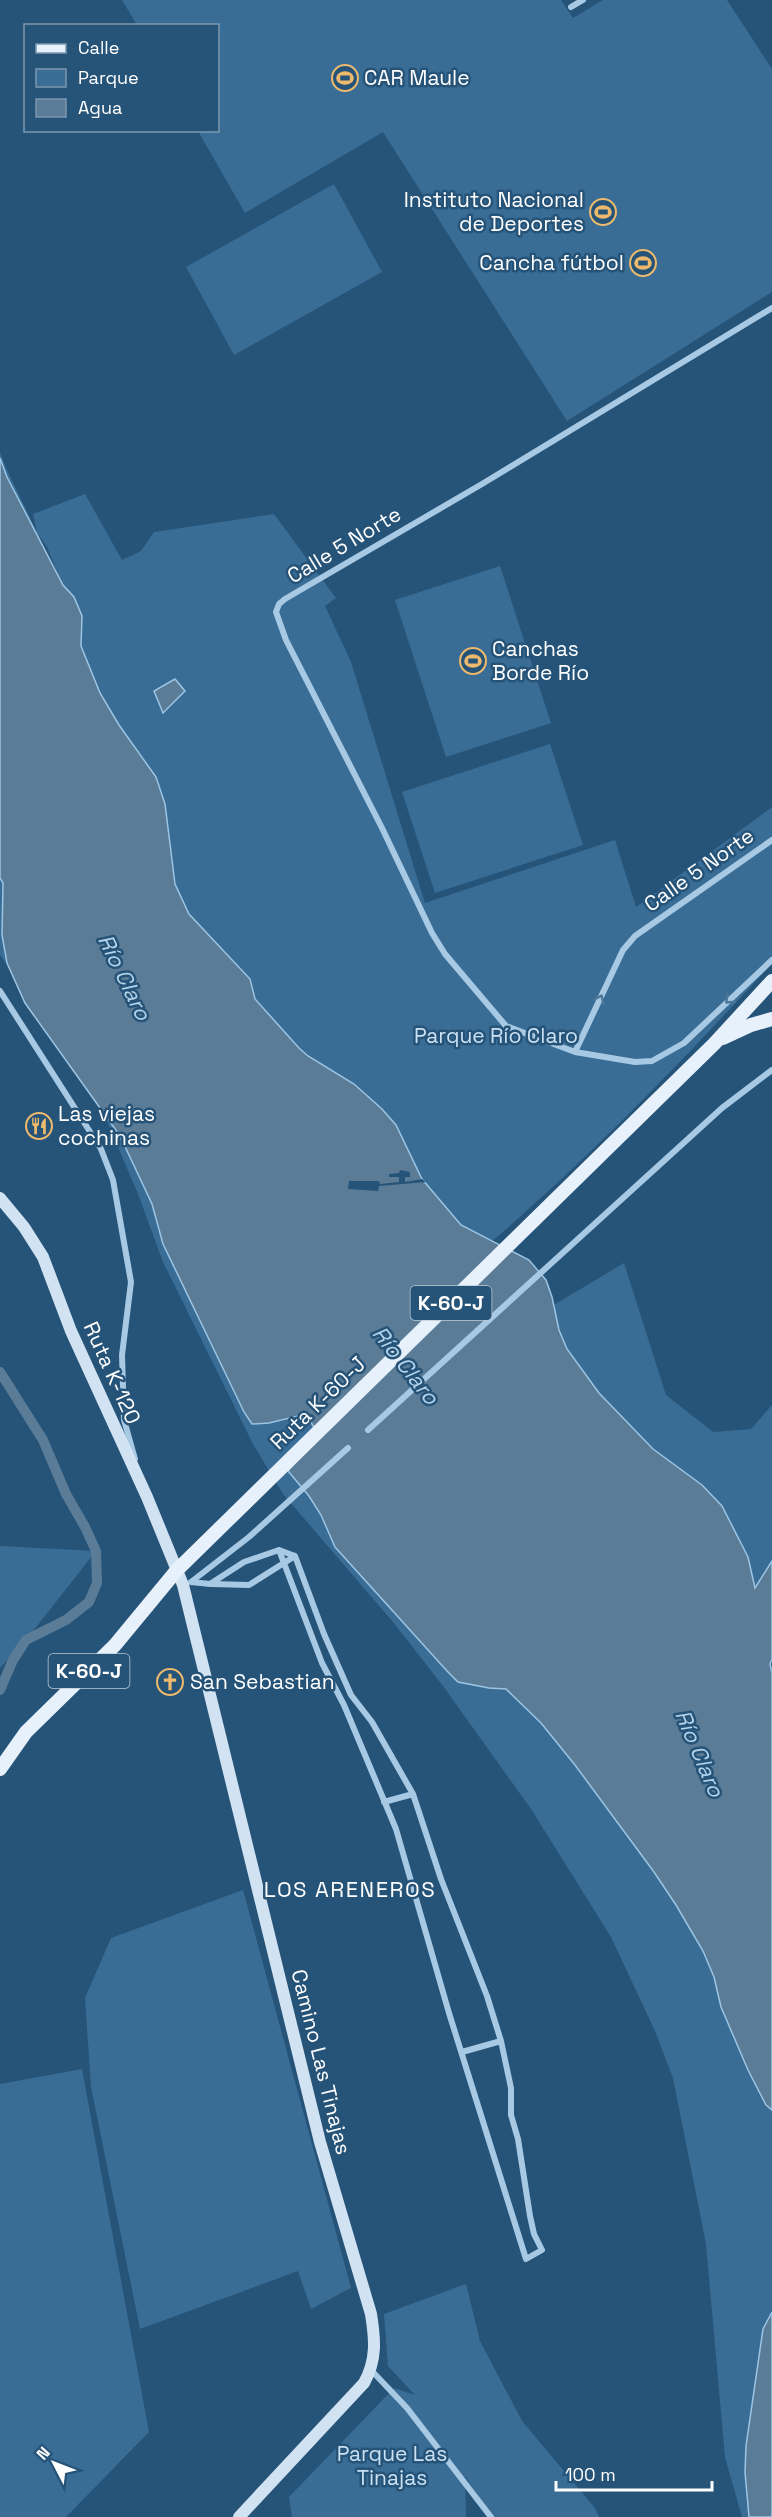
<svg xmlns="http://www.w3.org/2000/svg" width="772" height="2517" viewBox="0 0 772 2517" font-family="'Space Grotesk',sans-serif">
	<rect width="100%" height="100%" fill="#265378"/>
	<path fill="#396d96" d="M122 0H561L573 18 603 0H727L772 69V292L567 421 383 132 245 213 198 131 218 130V26L137 25Z
		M334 184 382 272 234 355 186 267Z
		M0 452 6 468 66 593 47 547 37 533 33 514 85 494 122 560 141 551 154 532 274 514 336 598 325 606 351 662 425 903 615 840 636 907 772 807V964C680 1063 587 1161 484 1248L547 1309 624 1263 666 1395 713 1432 751 1429 772 1405V2517H742L725 2457 706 2244 673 2078 655 2031 611 1937 531 1809 443 1686 393 1622 283 1494 253 1444 163 1262 138 1194 89 1079 0 955Z
		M500 566 551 723 446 757 395 600Z
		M550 744 583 845 435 893 402 792Z
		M0 1546 96 1551 26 1640 0 1668Z
		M243 1890 351 2288 311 2309 298 2271 140 2329 91 2087 85 1998 111 1938Z
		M82 2069 149 2432 66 2517H0V2084Z
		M466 2284 480 2341 522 2421 595 2508 599 2517H493L465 2477 466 2517H292L289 2497 394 2388 415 2395 388 2366 384 2314Z"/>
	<path fill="#5b7c97" stroke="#9cc5e4" stroke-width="1.5" d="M0 458 7 477 63 585 74 597 82 616 81 646 100 693 119 725 156 777 165 804 175 884 189 914 250 979 255 999 299 1048 308 1056 354 1084 382 1109 396 1125 422 1179 461 1225 529 1260 546 1280 552 1297 559 1330 567 1349 599 1393 653 1449 702 1485 722 1506 748 1557 755 1588 772 1561V1659L770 1664 772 1673V2110L766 2105 748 2070 721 2007 714 1977 703 1951 676 1905 654 1872 575 1765 541 1723 506 1689 489 1688 458 1682 447 1671 335 1547 321 1515 309 1496 288 1471 318 1434 306 1414 269 1423 252 1424 244 1412 163 1244 152 1204 120 1136 25 1003 7 963 2 935 3 883 0 878Z
		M175 679 185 691 163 713 154 691Z
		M772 2312V2517H749L745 2472 746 2446 763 2329Z"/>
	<path fill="#265378" d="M400 1170 410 1172V1177H405V1182L422 1179 426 1182 379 1186 378 1191 348 1189 349 1181H379L380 1184 399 1182V1177H389V1174L399 1173Z"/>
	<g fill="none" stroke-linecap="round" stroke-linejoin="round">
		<path stroke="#5b7c97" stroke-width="10" d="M0 1372 43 1440 66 1494 85 1527 96 1551 97 1583 89 1602 66 1620 26 1640 13 1660 0 1690"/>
		<path stroke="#a8c9e3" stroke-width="6" d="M571 7 583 0
			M772 308 482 484 285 599 279 604 276 612 286 640 382 828 432 933 445 954 506 1026 575 1052 635 1062 652 1061 684 1043 772 960
			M0 991 101 1149 113 1180 131 1282 122 1355 124 1420 135 1459
			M575 1052 623 950 635 936 772 840
			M368 1430 722 1108 772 1070
			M191 1582 210 1584 244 1562 279 1550 295 1556 324 1634 351 1695 372 1722 413 1794 441 1879 487 1996 501 2041 511 2088V2115L518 2139 530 2216 534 2234 542 2250 526 2259 449 2013 396 1829 344 1705 322 1663 279 1550
			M191 1582 249 1537 348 1448
			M211 1584 249 1585 295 1556
			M384 1802 413 1794
			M462 2052 501 2041
			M371 2370 407 2408 491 2517"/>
		<path stroke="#d1e3f3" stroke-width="12" d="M0 1198 24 1227 43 1257 71 1331 147 1497 183 1585 320 2142 371 2314C375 2339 377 2360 364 2383L239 2517"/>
		<path stroke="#e7f1fc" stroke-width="14" d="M723 1038 751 1025 772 1019
			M0 1769 26 1732 115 1645 177 1570 714 1044 772 981"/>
	</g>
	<defs><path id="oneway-chevron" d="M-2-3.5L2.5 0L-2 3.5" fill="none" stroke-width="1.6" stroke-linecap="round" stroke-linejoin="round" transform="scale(1.5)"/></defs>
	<g stroke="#4d7698">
		<use href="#oneway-chevron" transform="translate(600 999) rotate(-65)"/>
		<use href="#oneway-chevron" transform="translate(729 1000) rotate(137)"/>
	</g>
	<defs>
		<symbol id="stadium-ring" viewBox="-11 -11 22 22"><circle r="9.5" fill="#265378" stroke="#ecb96d" stroke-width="1.5"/><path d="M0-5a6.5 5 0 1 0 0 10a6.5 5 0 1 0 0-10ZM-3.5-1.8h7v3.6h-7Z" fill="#ecb96d"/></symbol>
		<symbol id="restaurant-ring" viewBox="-11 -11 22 22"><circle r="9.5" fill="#265378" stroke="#ecb96d" stroke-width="1.5"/><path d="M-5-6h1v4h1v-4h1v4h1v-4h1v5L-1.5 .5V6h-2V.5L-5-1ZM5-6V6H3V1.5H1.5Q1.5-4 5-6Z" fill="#ecb96d"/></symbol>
		<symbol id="church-ring" viewBox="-11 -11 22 22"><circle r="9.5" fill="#265378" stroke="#ecb96d" stroke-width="1.5"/><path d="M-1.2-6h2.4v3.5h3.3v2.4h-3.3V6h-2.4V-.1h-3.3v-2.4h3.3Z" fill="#ecb96d"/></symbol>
	</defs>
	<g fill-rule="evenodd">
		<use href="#stadium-ring" x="330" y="63" width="30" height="30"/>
		<use href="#stadium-ring" x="588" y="197" width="30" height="30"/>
		<use href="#stadium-ring" x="628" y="248" width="30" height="30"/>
		<use href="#stadium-ring" x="458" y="646" width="30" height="30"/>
		<use href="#restaurant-ring" x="24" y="1111" width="30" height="30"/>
		<use href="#church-ring" x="155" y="1667" width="30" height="30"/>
	</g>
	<g text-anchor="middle" stroke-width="5" stroke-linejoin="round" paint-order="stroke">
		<g fill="#265378" stroke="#becbd6" stroke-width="1.5">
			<rect x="410.5" y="1286" width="81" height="34" rx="4.5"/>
			<rect x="48.5" y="1654" width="81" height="34" rx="4.5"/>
		</g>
		<g font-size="20" font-weight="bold" fill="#fff">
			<text x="451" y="1310">K-60-J</text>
			<text x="89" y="1678">K-60-J</text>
		</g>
		<g font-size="21" fill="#fff" stroke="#265378" text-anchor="start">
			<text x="364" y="85">CAR Maule</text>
			<text x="584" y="207" text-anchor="end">Instituto Nacional<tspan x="584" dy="24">de Deportes</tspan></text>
			<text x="624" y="270" text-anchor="end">Cancha fútbol</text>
			<text x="492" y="656">Canchas<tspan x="492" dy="24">Borde Río</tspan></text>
			<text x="58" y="1121">Las viejas<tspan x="58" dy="24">cochinas</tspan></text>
			<text x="190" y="1689">San Sebastian</text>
		</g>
		<g font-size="21" fill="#fff" stroke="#265378">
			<text transform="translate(344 545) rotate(-31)" y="7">Calle 5 Norte</text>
			<text transform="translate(699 870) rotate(-35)" y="7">Calle 5 Norte</text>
			<text transform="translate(112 1373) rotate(66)" y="7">Ruta K-120</text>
			<text transform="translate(318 1403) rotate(-44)" y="7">Ruta K-60-J</text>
			<text transform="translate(321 2062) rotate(76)" y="7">Camino Las Tinajas</text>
		</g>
		<g font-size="21" fill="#cae1f3" stroke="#265378">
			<text x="496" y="1043">Parque Río Claro</text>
			<text x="392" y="2461">Parque Las<tspan x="392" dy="24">Tinajas</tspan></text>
		</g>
		<g font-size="22" font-style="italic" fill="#b3d3eb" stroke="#265378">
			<text transform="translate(125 977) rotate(64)" y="8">Río Claro</text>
			<text transform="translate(406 1365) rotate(52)" y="8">Río Claro</text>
			<text transform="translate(700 1753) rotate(67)" y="8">Río Claro</text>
		</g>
		<g font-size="22" letter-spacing="1.5" fill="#fff" stroke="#265378">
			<text x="350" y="1897">LOS ARENEROS</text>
		</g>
	</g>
	<rect x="24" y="24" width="195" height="108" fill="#265378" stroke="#7d98ae" stroke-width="1.5"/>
	<rect x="36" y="44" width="30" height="9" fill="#e7f1fc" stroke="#7d98ae" stroke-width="1.5"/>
	<text x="78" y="54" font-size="18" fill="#ffffff">Calle</text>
	<rect x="36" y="69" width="30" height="18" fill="#396d96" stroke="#7d98ae" stroke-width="1.5"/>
	<text x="78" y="84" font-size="18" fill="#ffffff">Parque</text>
	<rect x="36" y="99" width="30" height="18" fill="#5b7c97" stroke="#7d98ae" stroke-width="1.5"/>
	<text x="78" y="114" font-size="18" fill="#ffffff">Agua</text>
	<g transform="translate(54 2463) rotate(312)" stroke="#265378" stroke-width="4.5" paint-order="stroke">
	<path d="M0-4.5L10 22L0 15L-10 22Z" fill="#ffffff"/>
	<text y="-9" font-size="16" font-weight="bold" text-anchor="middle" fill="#ffffff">N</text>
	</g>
	<path d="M556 2481v9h156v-9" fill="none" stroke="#ffffff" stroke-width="3"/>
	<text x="565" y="2481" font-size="18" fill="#ffffff" stroke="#265378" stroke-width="4.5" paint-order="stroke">100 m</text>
</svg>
